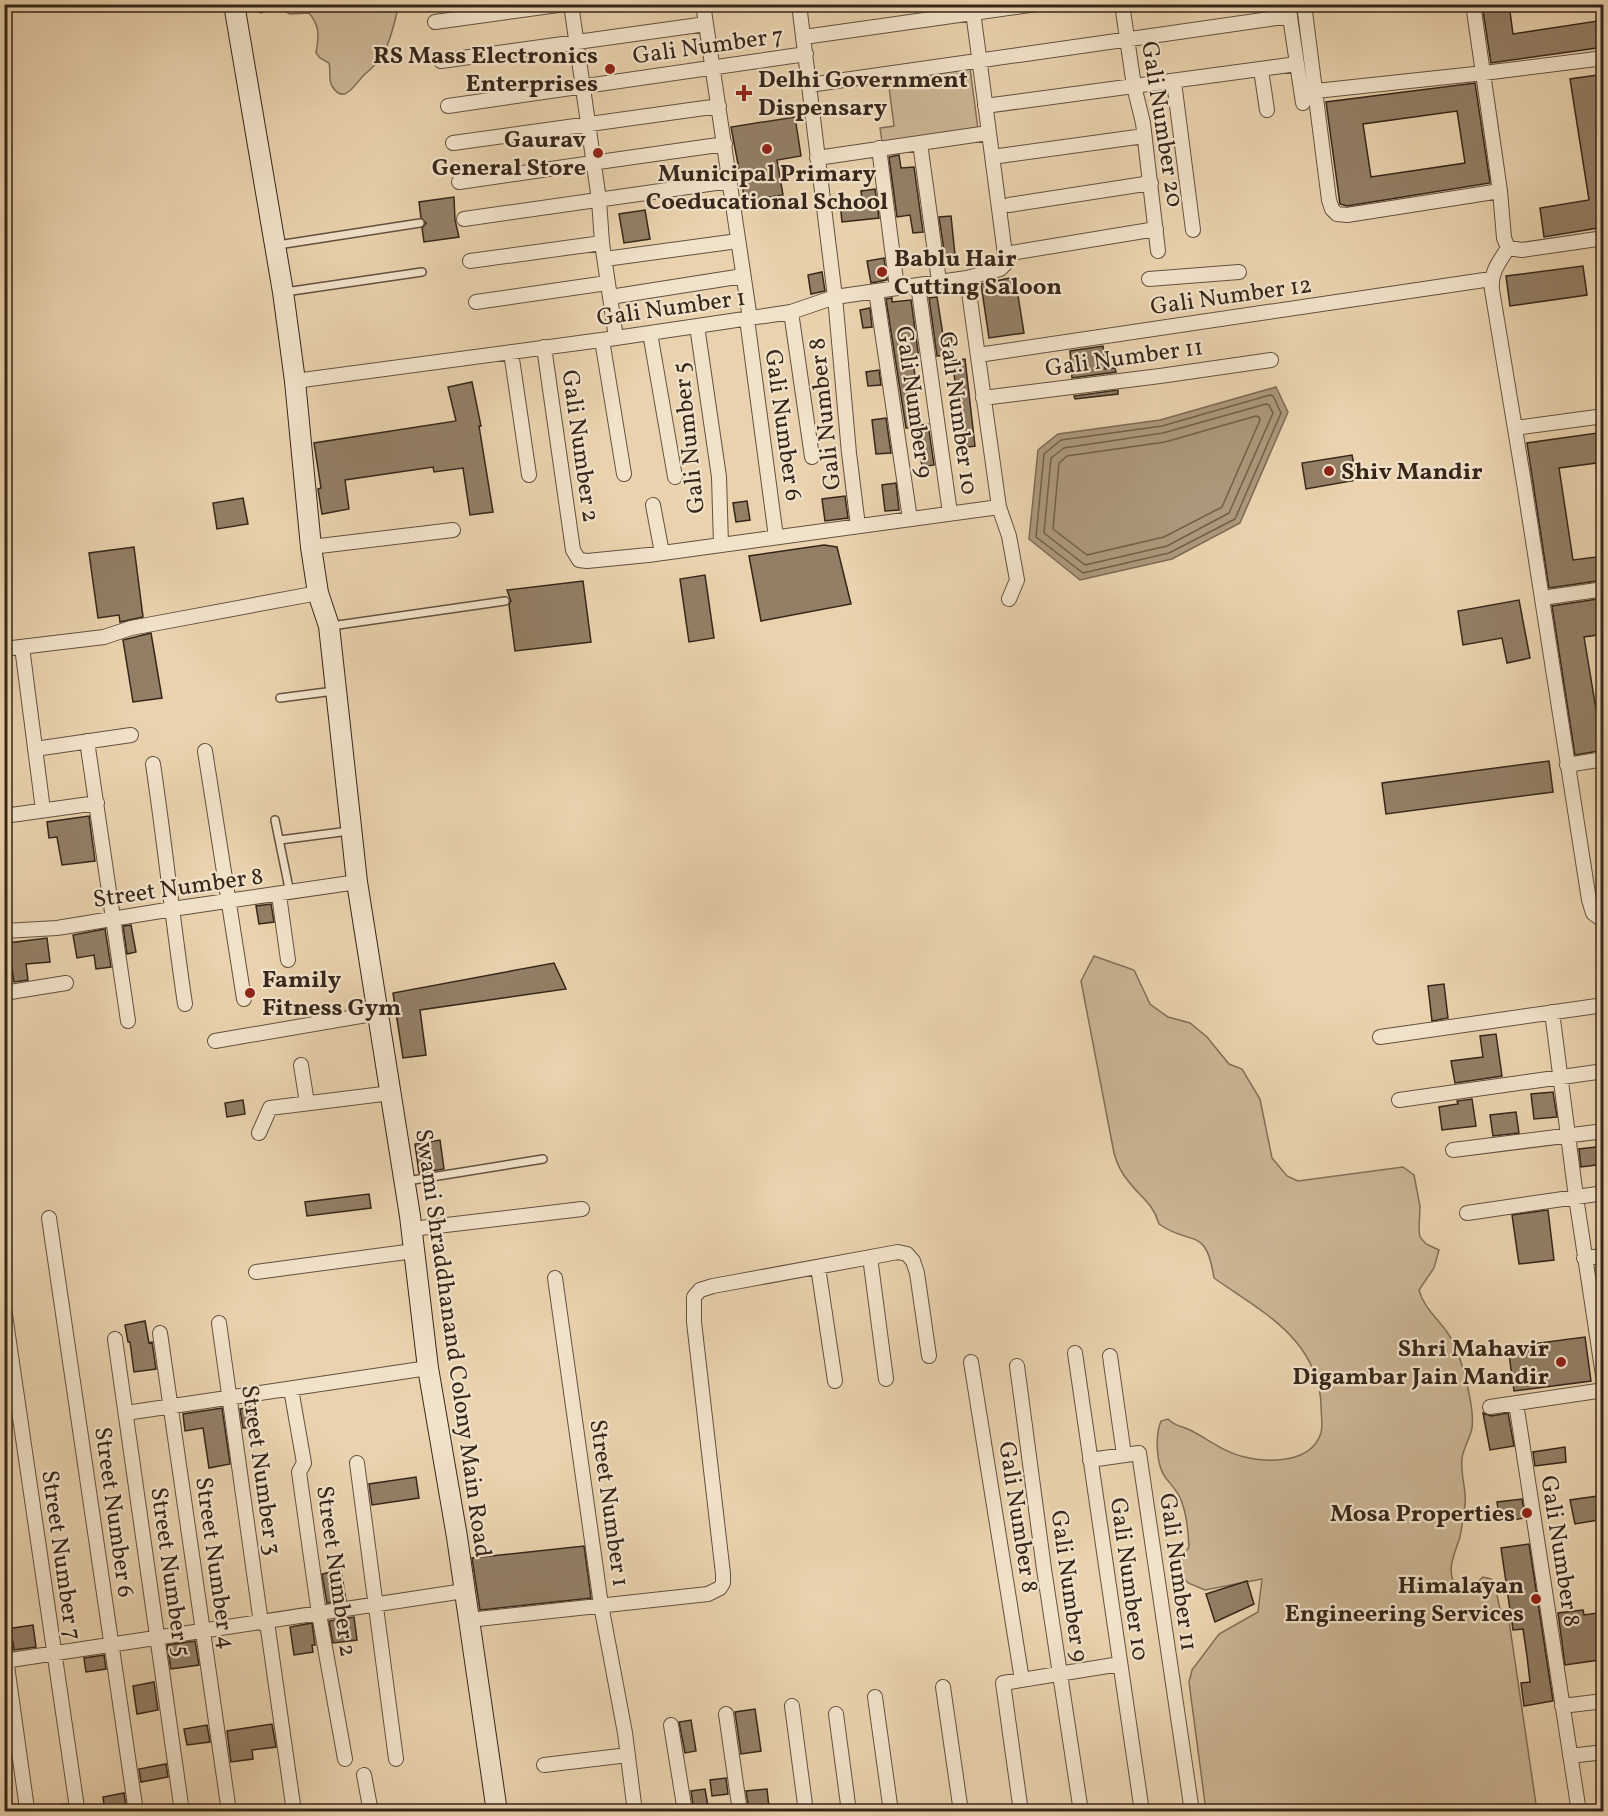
<svg xmlns="http://www.w3.org/2000/svg" width="1608" height="1816" viewBox="0 0 1608 1816" font-family="Vollkorn,serif">
	<rect width="100%" height="100%" fill="#e9d2ad"/>
	<filter id="stains"><feTurbulence type="fractalNoise" baseFrequency=".00333" numOctaves="4"/><feColorMatrix values="0 0 0 0 .2 0 0 0 0 .09 0 0 0 0 .02 0 0 0 .5 -.17"/></filter>
	<radialGradient id="worn" r=".72"><stop offset=".6" stop-color="#630" stop-opacity="0"/><stop offset="1" stop-color="#630" stop-opacity=".3"/></radialGradient>
	<path fill="#cbb594" stroke="#806e57" stroke-width="1.5" d="M251 5V4L399 5C395 19 392 37 385 50 380 61 373 67 364 75 355 84 344 106 332 86 328 79 331 70 329 63L320 58 316 53C319 36 320 26 309 13L290 14 278 8 261 13 252 9Z
		M970 68 978 129 882 142 880 128 894 126 888 79Z
		M1094 956 1134 970 1150 1004 1168 1017 1190 1023 1207 1037 1229 1064 1242 1069 1260 1099 1272 1158 1287 1176 1298 1181 1403 1167 1414 1175 1420 1206 1419 1231 1420 1237 1426 1244 1439 1250 1434 1268 1419 1290C1424 1309 1439 1319 1449 1335 1461 1353 1475 1407 1472 1428 1470 1439 1463 1448 1462 1459 1460 1474 1467 1490 1465 1505 1464 1515 1462 1526 1460 1537 1455 1553 1446 1569 1455 1585 1465 1587 1476 1585 1483 1577L1491 1579 1495 1586 1500 1609 1508 1614 1537 1811H1206L1189 1682 1192 1670 1219 1634 1258 1612 1262 1579 1205 1590 1188 1583 1175 1567 1171 1558 1181 1559 1189 1547C1188 1531 1187 1515 1181 1500 1177 1490 1171 1485 1165 1477 1156 1464 1155 1435 1161 1421L1168 1419C1177 1428 1182 1425 1192 1431 1209 1440 1226 1453 1245 1457 1271 1463 1311 1463 1321 1433 1323 1425 1321 1414 1321 1406 1321 1384 1311 1360 1297 1343 1275 1316 1242 1298 1214 1278 1206 1225 1191 1247 1159 1224 1153 1203 1141 1198 1129 1182 1121 1173 1117 1164 1114 1153L1081 981Z"/>
	<path fill="#ac987b" stroke="#7d6a54" stroke-width="1.5" d="M1276 387 1288 412 1240 523 1172 559 1080 580 1029 539 1038 450 1058 434 1160 420Z"/>
	<g fill="none" stroke-linecap="round" stroke-linejoin="round">
		<path stroke="#715f4a" stroke-width="1.5" d="M1270 395 1273 396 1281 413 1235 519 1169 553 1083 573 1036 537 1044 454 1061 440 1162 426Z
			M1266 404 1269 405 1273 413 1229 513 1167 546 1085 565 1044 533 1051 458 1064 448 1163 433Z
			M1256 416 1259 417 1260 420 1222 507 1164 537 1087 555 1053 529 1059 463 1067 456 1165 442Z"/>
	</g>
	<path fill="#937f66" stroke="#36261a" stroke-width="1.5" fill-rule="evenodd" d="M1482 4H1509L1513 34 1604 20V47L1491 63Z
		M1604 74V227L1544 237 1540 208 1589 200 1570 79Z
		M1475 83 1490 183 1347 206 1340 204 1326 102ZM1457 111 1465 163 1371 177 1363 124Z
		M795 117 801 156 777 160 783 195 745 201 731 127Z
		M899 155 901 168 914 167 923 232 913 233 910 215 897 217 889 157Z
		M875 189 879 218 842 222 840 202 862 199 861 191Z
		M454 197 455 220 459 237 424 242 422 228 426 223 421 218 419 202Z
		M645 210 650 239 624 243 619 214Z
		M951 216 955 255 945 257 939 217Z
		M884 258 887 280 871 283 867 261Z
		M1583 266 1587 295 1510 306 1506 276Z
		M822 272 825 291 811 294 808 275Z
		M1015 277 1024 333 989 338 981 284Z
		M937 297 943 335 951 334 953 355 937 356 929 298Z
		M892 298V302L911 300 919 359 913 360 921 425 928 424 934 465 922 467 917 427 906 428 886 299Z
		M870 308 872 327 863 328 860 310Z
		M1103 346 1105 369 1115 368 1116 372 1072 378 1070 351Z
		M965 359 975 446 962 448 961 420 952 361Z
		M879 370 881 385 868 386 866 372Z
		M472 382 481 426H479L493 512 470 515 463 468 434 472 433 467 345 480 349 509 322 514 318 489 321 488 314 443 456 421 448 387Z
		M1118 390V394L1075 399 1074 396Z
		M886 418 891 453 876 454 872 420Z
		M1604 432V462L1559 468 1573 560 1604 556V580L1549 588 1527 443Z
		M1352 455 1357 480 1306 489 1302 463Z
		M896 483 899 510 885 511 882 485Z
		M845 496 848 518 825 521 822 499Z
		M243 498 248 524 217 529 213 503Z
		M747 501 750 520 736 522 733 503Z
		M824 545 837 547 851 604 761 621 749 556Z
		M134 547 143 617 120 622 119 615 98 618 89 553Z
		M705 575 714 638 689 642 680 579Z
		M583 581 591 642 515 651 509 605 511 601 507 590Z
		M1604 598V634L1584 637 1600 733H1604V750L1575 755 1552 606Z
		M1519 600 1530 658 1507 663 1502 638 1463 645 1458 611Z
		M151 633 162 698 133 702 123 640Z
		M1549 761 1553 792 1386 814 1382 783Z
		M89 816 95 861 62 865 57 837 49 838 47 822Z
		M271 904 274 922 259 924 256 906Z
		M131 925 136 952 127 954 123 926Z
		M105 929 111 967 96 969 94 955 77 958 73 935Z
		M47 938 50 962 26 964 28 980 14 982 8 943Z
		M554 963 566 989 420 1010 426 1055 403 1058 393 993Z
		M1444 984 1448 1018 1432 1021 1428 986Z
		M1496 1034 1502 1076 1455 1083 1451 1061 1483 1057 1480 1036Z
		M1553 1092 1557 1117 1534 1119 1531 1094Z
		M1472 1099 1476 1126 1442 1130 1439 1107 1458 1104 1457 1101Z
		M243 1100 245 1114 227 1117 225 1103Z
		M1516 1112 1519 1133 1493 1136 1490 1115Z
		M440 1140 444 1169 419 1173 415 1144Z
		M1604 1146V1164L1581 1167 1579 1149Z
		M369 1194 371 1208 307 1216 305 1202Z
		M1548 1210 1554 1260 1519 1264 1512 1215Z
		M145 1321 149 1343 152 1342 156 1369 134 1372 130 1342H128L125 1325Z
		M1585 1337 1591 1381 1514 1391 1508 1347Z
		M250 1407 254 1427 243 1428 240 1409Z
		M222 1408 230 1464 209 1468 203 1428 185 1431 183 1414Z
		M1483 1413 1491 1416 1508 1413 1514 1446 1490 1450Z
		M1565 1447 1566 1462 1535 1466 1533 1452Z
		M416 1477 419 1498 372 1505 369 1484Z
		M1604 1495V1519L1575 1524 1570 1500Z
		M1522 1499 1525 1518 1500 1522 1497 1502Z
		M1529 1544 1553 1701 1524 1706 1521 1683 1530 1682 1527 1656 1523 1629 1513 1630 1501 1548Z
		M584 1546 591 1598 480 1610 472 1558Z
		M341 1570 346 1600 327 1603 322 1574Z
		M1247 1581 1254 1604 1215 1622 1206 1594Z
		M1583 1610 1584 1615 1604 1612V1642L1597 1644 1599 1660 1565 1665 1558 1613Z
		M354 1617 357 1640 333 1643 329 1621Z
		M312 1623 315 1645H312L313 1652 294 1655 290 1627Z
		M33 1625 36 1647 14 1650 13 1642 7 1635 6 1629Z
		M195 1641 199 1665 171 1669 167 1645Z
		M104 1655 106 1669 86 1672 84 1658Z
		M154 1682 158 1710 137 1714 133 1686Z
		M755 1709 761 1751 741 1754 735 1712Z
		M691 1720 696 1751 685 1753 679 1722Z
		M272 1724 276 1747 252 1750 253 1759 231 1762 227 1731Z
		M207 1725 210 1742 187 1745 184 1729Z
		M166 1764 168 1777 141 1782 139 1769Z
		M726 1778 728 1794 712 1796 710 1780Z
		M705 1789 709 1812H694L691 1791Z
		M767 1789 769 1807 749 1810 746 1791Z
		M124 1793 127 1812H105L103 1797Z"/>
	<g fill="none" stroke-linecap="round" stroke-linejoin="round">
		<defs>
			<path id="lane" d="M278 245 420 223
				M285 292 422 272
				M331 626 505 601
				M280 698 334 691
				M275 820 290 893
				M280 840 349 831
				M407 1181 543 1159"/>
			<path id="street" d="M571 4 599 200 602 243 616 338
				M703 4 750 319
				M799 4 835 297 849 453 858 526
				M1122 4 1134 86 1143 123 1158 251
				M1288 4 1303 103
				M1304 4 1329 200 1332 209 1337 214 1347 215 1500 191
				M1473 4 1500 191 1504 238 1508 248 1522 250 1604 238
				M435 22 565 4
				M804 37 1037 4
				M441 61 706 24
				M1261 70 1267 110
				M1174 82 1193 230
				M809 85 1290 16
				M1316 91 1484 73 1604 58
				M448 106 806 54
				M985 106 1297 64
				M453 143 719 106
				M920 143 939 281
				M879 148 897 288
				M999 156 1144 136
				M817 158 988 133
				M459 182 725 144
				M1009 205 1151 183
				M464 219 730 181
				M1508 248C1499 262 1490 273 1492 290L1524 483 1589 900 1593 913 1604 921
				M1005 254 1156 229
				M605 259 738 241
				M470 261 602 243
				M967 278 999 507 1009 536 1017 580 1009 599
				M1149 279 1239 272
				M918 285 950 513
				M876 291 910 519
				M610 297 743 276
				M476 302 607 283
				M791 312 812 457
				M747 319 776 537
				M697 326 719 477 721 545
				M650 333 675 477
				M602 340 624 474
				M544 347 573 550 579 560 587 561 648 555 999 507
				M511 352 529 475
				M978 355 1491 279
				M295 381 616 338 791 312 835 297 967 278 1000 269 1006 263 1005 254 972 4
				M983 398 1160 376 1271 360
				M1515 428 1604 416
				M653 505 662 553
				M311 547 453 530
				M1542 598 1604 589
				M22 647 43 810
				M4 649 104 637 131 628 318 593
				M87 741 128 1021
				M35 749 131 735
				M205 751 244 999
				M153 764C165 844 173 924 185 1004
				M1567 765 1604 759
				M4 816 97 803
				M279 895 288 960
				M4 931 57 928 179 908 357 882
				M4 993 66 983
				M1552 1012 1576 1197 1604 1382
				M1380 1037 1604 1005
				M215 1041 378 1013
				M301 1065 307 1103
				M1399 1100 1604 1071
				M259 1133 270 1108 391 1093
				M1453 1150 1604 1131
				M1467 1213 1604 1193
				M49 1218 136 1812
				M412 1229 582 1209
				M870 1257 886 1379
				M1584 1258 1604 1256
				M818 1267 835 1381
				M256 1272 414 1251
				M555 1278 601 1605 625 1733 635 1812
				M4 1308 77 1808
				M219 1323 261 1623
				M160 1333 229 1812
				M115 1339 182 1812
				M1075 1353 1142 1812
				M1110 1356 1124 1455
				M971 1362 1022 1680
				M1017 1366 1044 1569 1081 1812
				M291 1389 304 1463 299 1472 319 1614 345 1759
				M1516 1403 1579 1812
				M1490 1407 1604 1390
				M126 1413 428 1368
				M1090 1460 1139 1453 1192 1812
				M357 1463 396 1759
				M469 1620 708 1594 720 1588 723 1583V1574L694 1322V1297L700 1290 713 1286 898 1252 907 1254 913 1261 917 1273 929 1356
				M267 1622 294 1812
				M4 1644 27 1809
				M4 1661 464 1591
				M943 1687 961 1812
				M875 1697 891 1812
				M792 1706 806 1812
				M1562 1706 1604 1701
				M726 1714 740 1812
				M836 1714 849 1812
				M671 1725 685 1812
				M1570 1756 1604 1752
				M544 1765 628 1755
				M364 1775 371 1812
				M64 1811V1812
				M1021 1812 1003 1683 1120 1664"/>
			<path id="secondary" d="M234 4 283 292 295 381 311 547 318 593 329 626 357 882 410 1216 428 1368 457 1537 497 1812"/>
		</defs>
		<use href="#lane" stroke="#63513f" stroke-width="10"/>
		<use href="#street" stroke="#63513f" stroke-width="16"/>
		<use href="#secondary" stroke="#36261a" stroke-width="22"/>
		<use href="#lane" stroke="#f1e2ca" stroke-width="7"/>
		<use href="#street" stroke="#f1e2ca" stroke-width="14"/>
		<use href="#secondary" stroke="#f1e2ca" stroke-width="20"/>
	</g>
	<g fill="#8f2418" stroke="#f1e2ca" stroke-width="2">
		<circle cx="610" cy="69" r="6"/>
		<path d="M741 84h6v6h6v6h-6v6h-6v-6h-6v-6h6z"/>
		<circle cx="767" cy="149" r="6"/>
		<circle cx="598" cy="153" r="6"/>
		<circle cx="882" cy="272" r="6"/>
		<circle cx="1329" cy="471" r="6"/>
		<circle cx="250" cy="993" r="6"/>
		<circle cx="1561" cy="1362" r="6"/>
		<circle cx="1527" cy="1513" r="6"/>
		<circle cx="1536" cy="1599" r="6"/>
	</g>
	<g text-anchor="middle" stroke-width="4.5" stroke-linejoin="round" paint-order="stroke">
		<g font-size="24" fill="#36261a" stroke="#f1e2ca">
			<text transform="translate(708 45) rotate(-8)" y="8">Gali Number 7</text>
			<text transform="translate(1163 124) rotate(81)" y="8">Gali Number 20</text>
			<text transform="translate(1231 295) rotate(-8)" y="8">Gali Number 12</text>
			<text transform="translate(671 307) rotate(-8)" y="8">Gali Number 1</text>
			<text transform="translate(1124 357) rotate(-8)" y="8">Gali Number 11</text>
			<text transform="translate(915 402) rotate(82)" y="8">Gali Number 9</text>
			<text transform="translate(959 413) rotate(82)" y="8">Gali Number 10</text>
			<text transform="translate(824 414) rotate(-96)" y="8">Gali Number 8</text>
			<text transform="translate(784 425) rotate(82)" y="8">Gali Number 6</text>
			<text transform="translate(688 438) rotate(-96)" y="8">Gali Number 5</text>
			<text transform="translate(581 446) rotate(82)" y="8">Gali Number 2</text>
			<text transform="translate(178 887) rotate(-8)" y="8">Street Number 8</text>
			<text transform="translate(454 1343) rotate(82)" y="8">Swami Shraddhanand Colony Main Road</text>
			<text transform="translate(262 1470) rotate(82)" y="8">Street Number 3</text>
			<text transform="translate(610 1503) rotate(82)" y="8">Street Number 1</text>
			<text transform="translate(115 1512) rotate(82)" y="8">Street Number 6</text>
			<text transform="translate(1019 1517) rotate(81)" y="8">Gali Number 8</text>
			<text transform="translate(1561 1551) rotate(81)" y="8">Gali Number 8</text>
			<text transform="translate(62 1555) rotate(82)" y="8">Street Number 7</text>
			<text transform="translate(216 1563) rotate(82)" y="8">Street Number 4</text>
			<text transform="translate(337 1571) rotate(82)" y="8">Street Number 2</text>
			<text transform="translate(171 1572) rotate(82)" y="8">Street Number 5</text>
			<text transform="translate(1179 1572) rotate(82)" y="8">Gali Number 11</text>
			<text transform="translate(1130 1579) rotate(82)" y="8">Gali Number 10</text>
			<text transform="translate(1070 1586) rotate(82)" y="8">Gali Number 9</text>
		</g>
		<g font-size="24" font-weight="bold" fill="#36261a" stroke="#f1e2ca" text-anchor="end">
			<text x="598" y="63">RS Mass Electronics<tspan x="598" dy="28">Enterprises</tspan></text>
			<text x="758" y="87" text-anchor="start">Delhi Government<tspan x="758" dy="28">Dispensary</tspan></text>
			<text x="586" y="147">Gaurav<tspan x="586" dy="28">General Store</tspan></text>
			<text x="767" y="181" text-anchor="middle">Municipal Primary<tspan x="767" dy="28">Coeducational School</tspan></text>
			<text x="894" y="266" text-anchor="start">Bablu Hair<tspan x="894" dy="28">Cutting Saloon</tspan></text>
			<text x="1341" y="479" text-anchor="start">Shiv Mandir</text>
			<text x="262" y="987" text-anchor="start">Family<tspan x="262" dy="28">Fitness Gym</tspan></text>
			<text x="1549" y="1356">Shri Mahavir<tspan x="1549" dy="28">Digambar Jain Mandir</tspan></text>
			<text x="1515" y="1521">Mosa Properties</text>
			<text x="1524" y="1593">Himalayan<tspan x="1524" dy="28">Engineering Services</tspan></text>
		</g>
	</g>
	<rect width="1608" height="1816" fill="none" stroke="#e9d2ad" stroke-width="24"/>
	<rect x="6" y="6" width="1596" height="1804" fill="none" stroke="#36261a" stroke-width="3"/>
	<rect x="12" y="12" width="1584" height="1792" fill="none" stroke="#36261a" stroke-width="1.5"/>
	<rect width="100%" height="100%" filter="url(#stains)"/>
	<rect width="100%" height="100%" fill="url(#worn)"/>
</svg>
